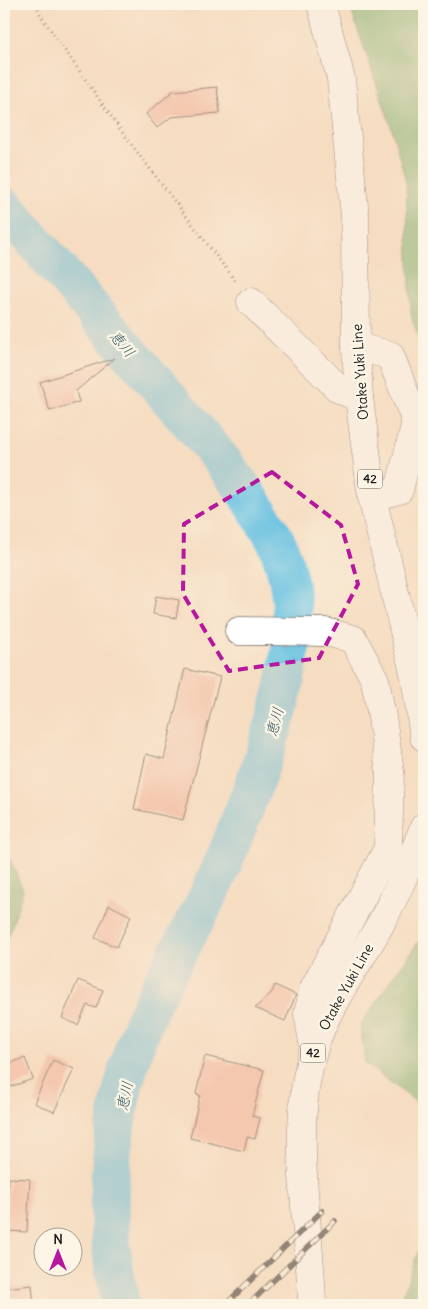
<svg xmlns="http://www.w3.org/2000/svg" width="428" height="1309" viewBox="0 0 428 1309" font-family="Delius,'Klee One',sans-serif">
	<rect width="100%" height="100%" fill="#fcf5e5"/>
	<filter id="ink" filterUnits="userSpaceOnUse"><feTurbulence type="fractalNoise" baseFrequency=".02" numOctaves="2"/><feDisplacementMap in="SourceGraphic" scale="10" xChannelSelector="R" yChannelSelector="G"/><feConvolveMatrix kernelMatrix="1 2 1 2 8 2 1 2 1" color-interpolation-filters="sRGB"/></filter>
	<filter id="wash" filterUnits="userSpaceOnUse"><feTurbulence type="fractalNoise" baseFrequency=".0096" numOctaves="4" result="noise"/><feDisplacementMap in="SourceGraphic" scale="20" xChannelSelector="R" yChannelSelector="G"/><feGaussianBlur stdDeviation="1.12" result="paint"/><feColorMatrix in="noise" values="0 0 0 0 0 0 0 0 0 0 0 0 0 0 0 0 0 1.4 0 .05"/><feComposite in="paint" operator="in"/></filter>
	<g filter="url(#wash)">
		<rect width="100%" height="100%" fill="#f5ddc1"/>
		<path fill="#78b272" stroke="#4a6747" d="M349 4H424V358L411 314 406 182 391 126Z
			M4 858 10 860 23 890 12 926 4 944Z
			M424 934V1108L365 1063 360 1025Z
			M424 1235V1305H403V1294Z"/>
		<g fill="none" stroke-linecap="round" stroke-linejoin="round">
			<path stroke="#63bfe1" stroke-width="39" d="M4 206C60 272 117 338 174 404 206 441 239 478 264 521 269 530 276 539 279 548 310 626 279 715 252 789 239 824 226 859 210 892 184 945 149 998 132 1054 108 1135 101 1223 121 1305"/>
		</g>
		<g id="blocks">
			<path fill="#f2ad99" d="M217 87 220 113 171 117 157 128 146 114 173 91Z
				M115 358 76 391 79 402 50 411 40 382Z
				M156 596 179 600 176 618 153 614Z
				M185 669 220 677 183 820 134 809 146 754 164 759Z
				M109 905 131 916 117 947 95 938Z
				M78 980 103 990 96 1008 87 1005 78 1025 62 1018Z
				M275 985 296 995 285 1021 255 1008 272 992Z
				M205 1056 264 1070 252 1116 260 1118 255 1139 247 1137 244 1151 190 1138 200 1095 196 1094Z
				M25 1058 33 1079 4 1089V1065Z
				M53 1060 74 1069 54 1112 34 1103Z
				M9 1178 30 1179 27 1232 6 1231Z
				M32 1285 34 1305H6L4 1288Z"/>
		</g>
	</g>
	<g filter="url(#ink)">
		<use href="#blocks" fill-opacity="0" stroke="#3d3935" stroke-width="1"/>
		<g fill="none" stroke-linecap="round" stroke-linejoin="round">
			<defs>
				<path id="minor" d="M251 302 339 389 359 398
					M356 347 390 355 416 422 399 490 372 497
					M239 631 326 632 353 639 375 680 382 717 390 772 388 848 314 988 308 1014 314 1047"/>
				<path id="major" d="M321 4 341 79 355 216 356 347 359 398 372 497 415 677 424 737
					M312 1305C310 1221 289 1131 314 1048 328 1002 360 963 382 921 398 891 412 858 424 827"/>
			</defs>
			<use href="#minor" stroke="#3d3935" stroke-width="29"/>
			<use href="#major" stroke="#3d3935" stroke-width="29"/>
			<path stroke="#3d3935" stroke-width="3" stroke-dasharray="1 4" stroke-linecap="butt" d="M36 4 41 16 122 132 237 283"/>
			<use href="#minor" stroke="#fff" stroke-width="28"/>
			<use href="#major" stroke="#fff" stroke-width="28"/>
			<defs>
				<path id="rail" d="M225 1305 322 1211
					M248 1305 335 1221"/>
			</defs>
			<use href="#rail" stroke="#1c1c1c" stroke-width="5.5"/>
			<use href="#rail" stroke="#fcf5e5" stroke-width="4" stroke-dasharray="11" stroke-linecap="butt"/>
		</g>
	</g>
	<path d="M0 0H428V1309H0ZM272 472 341 525 358 584 319 658 229 671 183 594 184 524Z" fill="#f5ddc1" fill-opacity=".55" fill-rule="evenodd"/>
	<path fill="none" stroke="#b5179e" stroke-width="4" stroke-dasharray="10 6" stroke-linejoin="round" d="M272 472 341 525 358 584 319 658 229 671 183 594 184 524Z"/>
	<g text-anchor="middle" stroke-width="5" stroke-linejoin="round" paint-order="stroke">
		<g fill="#fcf5e5" stroke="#5f5d58" stroke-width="1">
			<rect x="357.5" y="469.5" width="25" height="19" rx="4"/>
			<rect x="300.5" y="1043.5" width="25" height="19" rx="4"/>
		</g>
		<g font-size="12" font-weight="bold" fill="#1c1c1c">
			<text x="370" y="483">42</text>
			<text x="313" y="1057">42</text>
		</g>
		<g font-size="14" fill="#1c1c1c" stroke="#fcf5e5">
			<text transform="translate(360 372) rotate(-94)" y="5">Otake Yuki Line</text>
			<text transform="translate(346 987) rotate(-61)" y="5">Otake Yuki Line</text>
		</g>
		<g font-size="15" font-style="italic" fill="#385d6b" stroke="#fcf5e5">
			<text transform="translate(122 344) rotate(49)" y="5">恵川</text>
			<text transform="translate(275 722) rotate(-75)" y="5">恵川</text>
			<text transform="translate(125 1096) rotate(-79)" y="5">恵川</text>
		</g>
	</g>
	<rect width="428" height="1309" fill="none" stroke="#fcf5e5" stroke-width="20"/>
	<g transform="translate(58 1252)"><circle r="24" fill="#fcf5e5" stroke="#a29e95"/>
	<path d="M0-4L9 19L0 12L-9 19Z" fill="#b5179e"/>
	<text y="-8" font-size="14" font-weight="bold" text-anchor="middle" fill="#1c1c1c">N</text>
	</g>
</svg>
